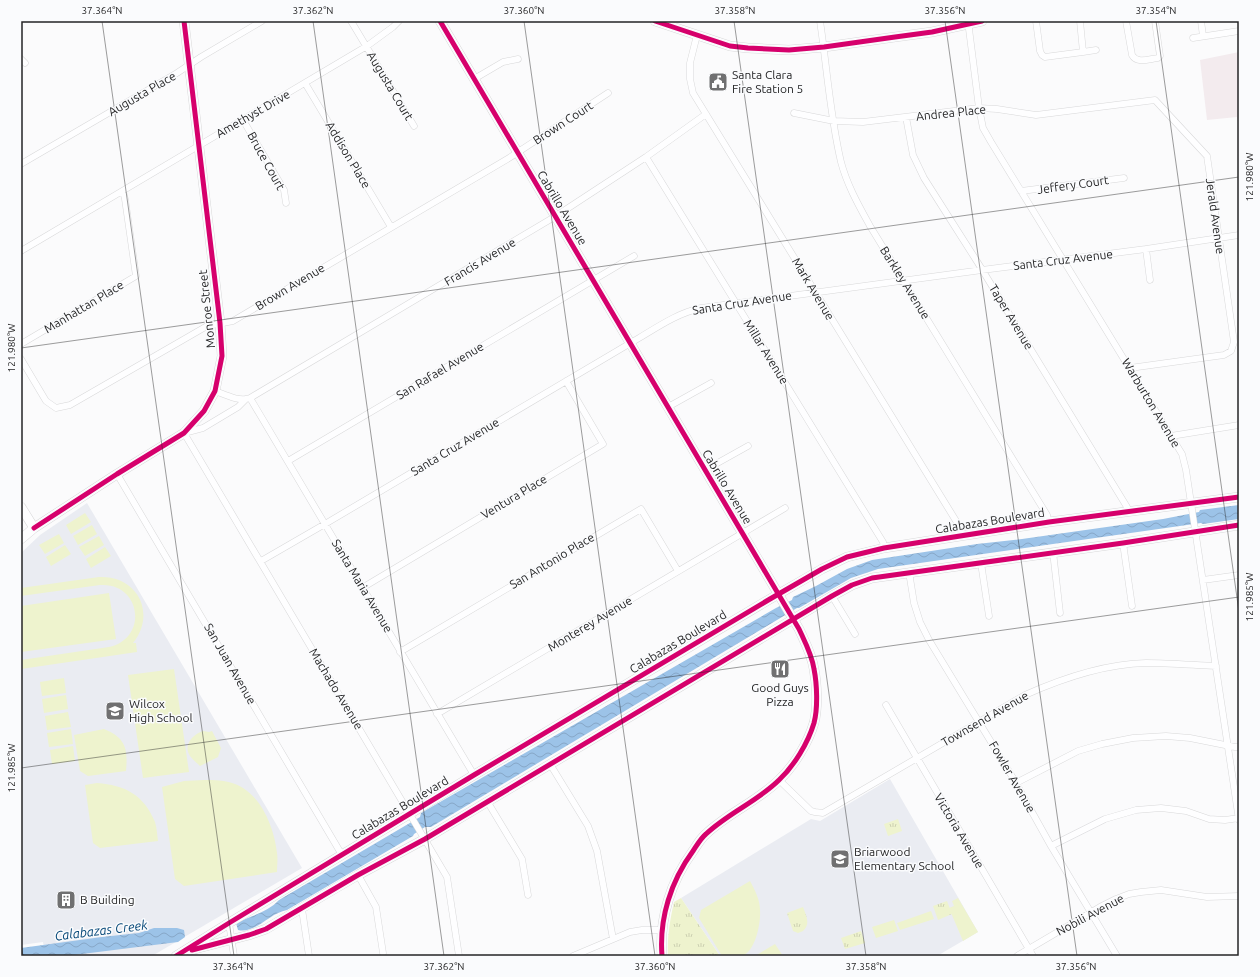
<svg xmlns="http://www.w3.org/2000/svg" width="1260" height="977" viewBox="0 0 1260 977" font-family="Ubuntu,sans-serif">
	<defs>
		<pattern id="park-tufts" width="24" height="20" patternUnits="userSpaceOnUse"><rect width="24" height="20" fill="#eef3ce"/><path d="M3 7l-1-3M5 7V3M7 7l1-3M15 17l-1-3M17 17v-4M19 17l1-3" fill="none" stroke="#ccd0b1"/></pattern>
		<pattern id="water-waves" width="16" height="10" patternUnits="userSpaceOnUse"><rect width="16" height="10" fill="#9cc3e8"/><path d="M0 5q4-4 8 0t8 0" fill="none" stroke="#86a7c7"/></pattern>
	</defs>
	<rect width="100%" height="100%" fill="#fbfbfc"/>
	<path fill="#f3ebee" d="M1239 52V128L1237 117 1207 120 1200 60Z"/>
	<path fill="#eaecf2" d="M87 503 302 868 152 956H45L43 942 21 945V553L40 535Z
		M890 779 978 932 937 956H720L681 898 811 819 820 821Z"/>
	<path fill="#eef3ce" d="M85 513 91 522 71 534 66 525Z
		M92 525 97 534 78 545 73 536Z
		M59 534 64 543 45 554 39 545Z
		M99 536 104 545 85 556 79 547Z
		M65 545 71 554 51 566 46 557Z
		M105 547 111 556 91 568 86 559Z
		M99 577C137 575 157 613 133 643H136L137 652 21 669V660L109 647C149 638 141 582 100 585L21 596V588Z
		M109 593 116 639 21 652V606Z
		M174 669 189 772 143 778 128 675Z
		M64 678 66 693 42 696 40 682Z
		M66 695 68 709 44 713 42 699Z
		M68 712 71 727 47 730 45 716Z
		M71 729 73 744 49 747 47 733Z
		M104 729C126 738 128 749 126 771L88 776 80 771 74 735Z
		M203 731 209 732 212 731 221 748 218 757 200 766C197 763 193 760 190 756 183 745 192 735 203 731Z
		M73 746 75 761 52 764 50 750Z
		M204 780C214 780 225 780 235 784 261 794 274 827 277 853 278 859 277 866 277 872L184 886 175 879 162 787 184 781Z
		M97 783C125 785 144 795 155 822 157 828 157 835 158 841L100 848 93 843 85 785Z
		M750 881C755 890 760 900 760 910 761 922 756 949 744 955 739 958 728 956 722 956L699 918 701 910Z
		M958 898 978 932 963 941 949 908 954 906 952 901Z
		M931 911 934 919 900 930 897 923Z
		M894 920 898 931 876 938 872 927Z
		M775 944 783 956H755Z"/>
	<path fill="url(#park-tufts)" d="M898 819 902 831 888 836 884 824Z
		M681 898 720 956H668C667 937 670 920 674 902Z
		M947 901 952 914 938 920 933 906Z
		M803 907C806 915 811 924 803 931L798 933 793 931 787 913Z
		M861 931 865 943 845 949 841 938Z"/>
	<path fill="url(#water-waves)" d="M1239 505V519L1203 524 1201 523 878 569 851 578 799 608H797L431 827H425L414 834 413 836 287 910C269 913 256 934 238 930L236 923C251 916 268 912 279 900L420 817 421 813 776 608 792 600 793 597 816 586 847 569 872 560 977 544 1022 539 1163 519 1199 512 1200 510Z
		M154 928H177L184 930 185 937 178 942 66 956H21V948L102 937 139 933Z"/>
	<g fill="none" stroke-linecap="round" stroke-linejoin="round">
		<defs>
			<path id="street" d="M351 21 414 126
				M820 21C827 68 830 116 841 162 847 185 859 206 870 226L1047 515 1049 522
				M968 21 979 108 983 128 991 142 1182 454 1186 470 1239 820
				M1036 21 1040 51 1042 55 1045 57 1083 52 1080 21
				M1126 21 1132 55C1137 64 1149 59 1158 58L1160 56 1155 21
				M1201 21 1203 36
				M697 35 690 63V79L693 93 961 529 962 535
				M1193 38 1239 31
				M1083 52 1096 50
				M21 59 25 63
				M474 79 503 62 518 59
				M305 83 391 227
				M794 113 834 121 863 122 979 108 997 109 1036 115 1155 100 1207 156 1234 342 1231 351 1224 355 1130 368
				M906 117 913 155 924 178 978 263 1127 507 1128 511
				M243 120 284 190 286 203
				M646 157 883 542 884 548
				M21 164 177 73 201 57 262 21
				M1021 191 1124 178
				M1146 249 1150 280
				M21 251 367 46 393 27 399 21
				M21 344 136 276 125 199 123 191
				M21 359 46 401 56 408 70 405 207 326 233 321 509 158 608 93
				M215 391C226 395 239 402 250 398L556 216 646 157 706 114
				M250 398 474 775
				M246 399 238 407 203 428 184 433 447 877 459 956
				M668 407 711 383
				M1171 436 1239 425
				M288 461 634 256
				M705 470 748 446
				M117 474 342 855
				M1123 543 1132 606
				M1053 552 1060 613
				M261 561 325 524 639 338C659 326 678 313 701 308L982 270 1146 249 1239 235
				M981 563 989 616
				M909 572 914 603 920 622 929 640 1013 778 1051 846 1117 956
				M1203 580 1239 575
				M362 588 603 444 566 381
				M832 596 855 634
				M400 652 641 509 678 571
				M886 705 1033 956
				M437 714 785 508
				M550 764 588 826 597 851 613 939
				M779 780 811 811 815 812 823 813 1025 695C1063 678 1104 664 1146 663 1169 663 1193 665 1216 666
				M1016 783 1078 751 1102 744 1133 738 1166 736 1190 738 1235 747H1239
				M487 801 522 859 528 895
				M1051 846 1105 819 1136 810 1161 808 1186 811 1209 819 1225 820 1239 818
				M358 875 376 907 383 953
				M302 909 309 956
				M229 923 234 956
				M573 956 630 932 642 930H662
				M1017 956 1100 907 1116 899 1129 894 1141 892 1161 890 1207 897 1239 896"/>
			<path id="secondary" d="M440 21 799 629C805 642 812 655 814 669 817 684 818 708 814 723 808 743 794 766 779 780 758 801 728 813 706 834 701 838 697 845 693 851 671 881 659 918 662 956
				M655 21 730 46 748 48 789 50 824 47 895 37 932 32 982 21
				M21 507 34 528
				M21 539 34 528 117 474 184 433 204 411 215 391 222 356 220 323 184 21
				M191 950 249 935 266 929 358 875 425 839 832 596 852 585 872 578 1123 543 1239 525
				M176 956 229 923 474 775 770 599 822 569 847 557 884 548 1049 522 1239 497"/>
		</defs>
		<use href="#street" stroke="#d8d8d9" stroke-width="7"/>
		<use href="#secondary" stroke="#d8d8d9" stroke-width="10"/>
		<use href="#street" stroke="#fefeff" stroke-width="6"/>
		<use href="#secondary" stroke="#fefeff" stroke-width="9"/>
		<defs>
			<path id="cycleway" d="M440 21 799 629C805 642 812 655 814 669 817 684 818 708 814 723 808 743 794 766 779 780 758 801 728 813 706 834 701 838 697 845 693 851 671 881 659 918 662 956
				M655 21 730 46 748 48 789 50 824 47 895 37 932 32 982 21
				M34 528 117 474 184 433 204 411 215 391 222 356 220 323 184 21
				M192 950 249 935 266 929 358 875 425 839 832 596 852 585 872 578 1123 543 1239 525
				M176 956 229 923 474 775 770 599 822 569 847 557 884 548 1049 522 1239 497"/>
		</defs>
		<use href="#cycleway" stroke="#fafbfd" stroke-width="8"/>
		<use href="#cycleway" stroke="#d6006c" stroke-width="5"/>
	</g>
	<path fill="none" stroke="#252526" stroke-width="1" stroke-opacity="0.45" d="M102 21 234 956M313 21 444 956M524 21 655 956M734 21 866 956M945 21 1077 956M1156 21 1239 612M21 348 1239 177M21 768 1239 597M21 943 23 956"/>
	<defs>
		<symbol id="civic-square" viewBox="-11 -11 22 22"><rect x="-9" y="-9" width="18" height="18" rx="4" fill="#707071" stroke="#fafbfd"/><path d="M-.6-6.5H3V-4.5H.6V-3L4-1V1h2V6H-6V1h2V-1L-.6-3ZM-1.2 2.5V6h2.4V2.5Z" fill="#fff"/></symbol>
		<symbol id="restaurant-square" viewBox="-11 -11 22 22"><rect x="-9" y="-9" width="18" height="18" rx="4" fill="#707071" stroke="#fafbfd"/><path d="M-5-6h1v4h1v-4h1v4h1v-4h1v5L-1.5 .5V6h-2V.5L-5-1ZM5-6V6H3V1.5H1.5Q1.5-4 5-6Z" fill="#fff"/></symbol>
		<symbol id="school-square" viewBox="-11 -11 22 22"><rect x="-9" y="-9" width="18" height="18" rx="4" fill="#707071" stroke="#fafbfd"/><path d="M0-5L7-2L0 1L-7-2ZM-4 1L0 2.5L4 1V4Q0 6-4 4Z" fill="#fff"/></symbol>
		<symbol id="building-square" viewBox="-11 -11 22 22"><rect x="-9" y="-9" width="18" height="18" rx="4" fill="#707071" stroke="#fafbfd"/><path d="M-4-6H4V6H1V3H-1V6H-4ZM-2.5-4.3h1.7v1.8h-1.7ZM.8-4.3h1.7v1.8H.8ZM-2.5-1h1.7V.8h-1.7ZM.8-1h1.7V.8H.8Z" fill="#fff"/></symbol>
	</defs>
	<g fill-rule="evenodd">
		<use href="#civic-square" x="707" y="71" width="22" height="22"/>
		<use href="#restaurant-square" x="769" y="658" width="22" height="22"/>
		<use href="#school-square" x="104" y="700" width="22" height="22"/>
		<use href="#school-square" x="829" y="848" width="22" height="22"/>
		<use href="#building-square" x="55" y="889" width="22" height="22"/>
	</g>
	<g text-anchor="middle" stroke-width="3" stroke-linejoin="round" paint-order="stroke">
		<g font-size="12" fill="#252526" stroke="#fafbfd" text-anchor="start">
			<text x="732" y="79">Santa Clara<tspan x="732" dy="14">Fire Station 5</tspan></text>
			<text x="780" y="692" text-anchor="middle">Good Guys<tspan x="780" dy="14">Pizza</tspan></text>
			<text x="129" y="708">Wilcox<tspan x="129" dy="14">High School</tspan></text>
			<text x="854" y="856">Briarwood<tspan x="854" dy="14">Elementary School</tspan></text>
			<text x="80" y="904">B Building</text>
		</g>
		<g font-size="12" fill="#252526" stroke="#fafbfd">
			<text transform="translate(390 86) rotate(59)" y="4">Augusta Court</text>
			<text transform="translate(142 94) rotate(-30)" y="4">Augusta Place</text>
			<text transform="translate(951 113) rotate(-6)" y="4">Andrea Place</text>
			<text transform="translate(253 114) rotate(-30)" y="4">Amethyst Drive</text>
			<text transform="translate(563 123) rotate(-33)" y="4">Brown Court</text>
			<text transform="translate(348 155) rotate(59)" y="4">Addison Place</text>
			<text transform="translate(266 161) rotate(61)" y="4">Bruce Court</text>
			<text transform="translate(1073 185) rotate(-8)" y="4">Jeffery Court</text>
			<text transform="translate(562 208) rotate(59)" y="4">Cabrillo Avenue</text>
			<text transform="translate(1215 216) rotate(82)" y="4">Jerald Avenue</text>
			<text transform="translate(1063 260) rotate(-7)" y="4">Santa Cruz Avenue</text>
			<text transform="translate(480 262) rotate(-31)" y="4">Francis Avenue</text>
			<text transform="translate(905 283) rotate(58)" y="4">Barkley Avenue</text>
			<text transform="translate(290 287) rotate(-31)" y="4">Brown Avenue</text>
			<text transform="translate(813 289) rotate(59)" y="4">Mark Avenue</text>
			<text transform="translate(742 303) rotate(-9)" y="4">Santa Cruz Avenue</text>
			<text transform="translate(84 307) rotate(-31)" y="4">Manhattan Place</text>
			<text transform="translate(207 309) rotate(-96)" y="4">Monroe Street</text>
			<text transform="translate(1011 317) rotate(59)" y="4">Taper Avenue</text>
			<text transform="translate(766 352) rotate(58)" y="4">Millar Avenue</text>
			<text transform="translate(440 371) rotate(-31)" y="4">San Rafael Avenue</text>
			<text transform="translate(1151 403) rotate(59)" y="4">Warburton Avenue</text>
			<text transform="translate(455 447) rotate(-31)" y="4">Santa Cruz Avenue</text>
			<text transform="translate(727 487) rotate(59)" y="4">Cabrillo Avenue</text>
			<text transform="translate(514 497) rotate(-31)" y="4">Ventura Place</text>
			<text transform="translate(990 521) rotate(-9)" y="4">Calabazas Boulevard</text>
			<text transform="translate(552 561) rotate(-31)" y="4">San Antonio Place</text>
			<text transform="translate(362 586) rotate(59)" y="4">Santa Maria Avenue</text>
			<text transform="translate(590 624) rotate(-31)" y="4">Monterey Avenue</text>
			<text transform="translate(678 642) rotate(-31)" y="4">Calabazas Boulevard</text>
			<text transform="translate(230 664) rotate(60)" y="4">San Juan Avenue</text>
			<text transform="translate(336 689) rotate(59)" y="4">Machado Avenue</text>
			<text transform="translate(985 719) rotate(-30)" y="4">Townsend Avenue</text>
			<text transform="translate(1012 777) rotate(60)" y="4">Fowler Avenue</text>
			<text transform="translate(400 808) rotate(-31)" y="4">Calabazas Boulevard</text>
			<text transform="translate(959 831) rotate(59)" y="4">Victoria Avenue</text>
			<text transform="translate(1090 915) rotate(-28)" y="4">Nobili Avenue</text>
		</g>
		<g font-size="13" font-style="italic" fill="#054777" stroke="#fafbfd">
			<text transform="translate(101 930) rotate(-7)" y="5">Calabazas Creek</text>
		</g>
	</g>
	<rect width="1260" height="977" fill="none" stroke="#fafbfd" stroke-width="44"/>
	<rect x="22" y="22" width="1216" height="933" fill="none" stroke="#252526" stroke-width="1.5"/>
	<g font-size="10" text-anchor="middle" fill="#252526">
		<text x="102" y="14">37.364°N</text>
		<text x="313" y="14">37.362°N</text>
		<text x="524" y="14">37.360°N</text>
		<text x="735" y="14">37.358°N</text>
		<text x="945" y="14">37.356°N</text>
		<text x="1156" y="14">37.354°N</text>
		<text transform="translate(1249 177) rotate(-90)" y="4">121.980°W</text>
		<text transform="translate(11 348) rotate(-90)" y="4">121.980°W</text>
		<text transform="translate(1249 597) rotate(-90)" y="4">121.985°W</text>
		<text transform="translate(11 768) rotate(-90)" y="4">121.985°W</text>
		<text x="233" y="970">37.364°N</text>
		<text x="444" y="970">37.362°N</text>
		<text x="655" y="970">37.360°N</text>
		<text x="866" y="970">37.358°N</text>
		<text x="1076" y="970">37.356°N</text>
	</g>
</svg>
